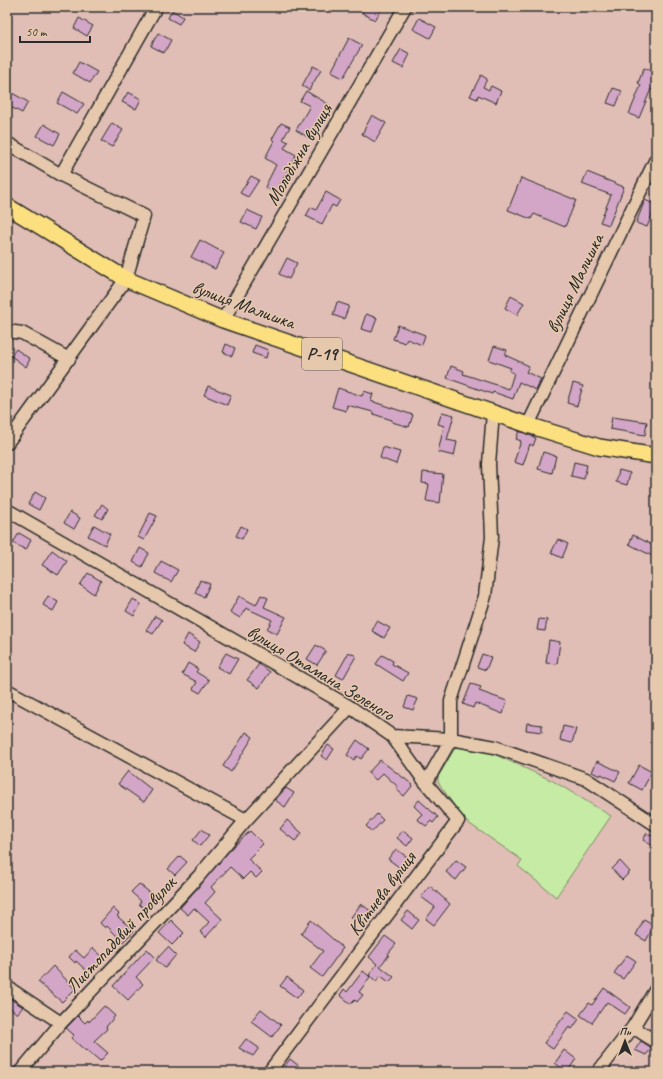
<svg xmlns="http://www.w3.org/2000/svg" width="663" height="1079" viewBox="0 0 663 1079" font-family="Caveat,sans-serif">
	<rect width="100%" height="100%" fill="#e0beb5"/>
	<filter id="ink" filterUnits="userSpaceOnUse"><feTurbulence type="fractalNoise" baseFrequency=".025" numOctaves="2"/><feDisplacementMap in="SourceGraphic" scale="8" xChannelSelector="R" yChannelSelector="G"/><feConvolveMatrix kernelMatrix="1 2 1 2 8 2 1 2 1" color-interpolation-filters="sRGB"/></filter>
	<g filter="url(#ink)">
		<path fill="#c6eba4" stroke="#788b68" d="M460 746 487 751 553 781 611 816 556 897 518 866 522 860 464 820 438 782V777L455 748Z"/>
		<path fill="#d3a6c8" stroke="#2b2b2b" d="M365 7H383L375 20 362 13Z
			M172 10 183 17 179 24 168 18Z
			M79 18 93 26 87 36 74 28Z
			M419 18 436 27 430 38 413 29Z
			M158 33 171 40 164 53 151 46Z
			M349 38 362 45 343 78 331 72Z
			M401 49 410 54 403 68 393 63Z
			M79 62 97 72 90 83 73 73Z
			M313 66 321 70 309 90 302 86Z
			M644 68 656 73V85L654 90 651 89 639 118 629 114 641 85 638 83Z
			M481 75 487 79 483 87 489 90 491 86 501 91 496 103 478 95 477 99 470 96Z
			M613 88 622 91 616 106 607 103Z
			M306 91 328 104 309 138 296 130 310 106 300 101Z
			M63 92 84 104 77 114 57 103Z
			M128 92 141 99 136 109 122 102Z
			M12 93 28 102 22 113 7 105Z
			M372 115 386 123 375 142 362 134Z
			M112 123 123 130 112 147 101 141Z
			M281 123 290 127 283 139 288 142 284 148 296 155 276 193 265 187 276 165 265 158 274 141 272 139Z
			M44 124 60 134 54 145 37 136Z
			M587 172 624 187 609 225 600 222 611 195 582 184Z
			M251 176 259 180 248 197 240 193Z
			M521 178 576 200 565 227 534 214 531 219 508 210Z
			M326 192 340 200 336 207 332 205 322 224 306 216 311 207 316 210Z
			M645 200 656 205 647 227 636 223Z
			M247 210 262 217 256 229 241 222Z
			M200 240 224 253 215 269 191 257Z
			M287 258 297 263 289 279 279 274Z
			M511 296 524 303 517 315 505 308Z
			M337 302 349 306 344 319 333 315Z
			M366 314 377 318 372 332 361 329Z
			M398 325 425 335 422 345 407 339 405 343 393 339Z
			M226 344 235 348 232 356 223 352Z
			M255 345 268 350 266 358 252 353Z
			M494 346 507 350 505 355 529 366 526 372 541 379 536 390 519 382 513 399 493 392 492 394 447 378 451 366 464 371 463 374 509 389 514 373 509 371 511 368 489 360Z
			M16 349 30 359 26 367 11 356Z
			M573 383 583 386 577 406 567 403Z
			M208 386 231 395 227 405 204 395Z
			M338 388 362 396 364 391 373 394 371 401 413 415 409 427 392 422V420L373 414V412L347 405 346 411 332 407Z
			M442 412 454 415 447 440 457 442 454 456 438 452 444 426 438 424Z
			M612 417 647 422 645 435 610 429Z
			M519 431 536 438 533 446 530 444 523 465 514 462 521 441 516 439Z
			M383 447 400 452 396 464 380 458Z
			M543 452 556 456 552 473 538 469Z
			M574 462 587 465 584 479 571 476Z
			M619 470 630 473 627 485 616 482Z
			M423 472 443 474 440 503 426 501 429 484 422 483Z
			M35 492 45 498 39 510 28 504Z
			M102 504 108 509 102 519 95 515Z
			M70 512 80 518 74 529 64 523Z
			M150 513 157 516 144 540 138 537Z
			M94 525 110 534 105 545 88 536Z
			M241 526 247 529 242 539 236 536Z
			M19 533 31 540 26 550 13 543Z
			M633 535 656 547V558L629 544Z
			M558 539 568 544 562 558 551 553Z
			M140 548 149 553 142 567 133 562Z
			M52 550 67 561 58 575 42 565Z
			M161 561 178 570 171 582 155 573Z
			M88 573 101 581 94 594 80 585Z
			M200 580 210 584 204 597 195 593Z
			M261 595 268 598 264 607 286 617 277 634 267 629 272 620 246 608 240 618 230 612 239 596 256 605Z
			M48 596 58 602 53 611 43 605Z
			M133 599 141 604 134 616 126 611Z
			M155 616 162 620 153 634 146 630Z
			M539 619 547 620 545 631 537 630Z
			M377 621 390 628 384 638 372 631Z
			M188 634 200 642 194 652 182 645Z
			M549 640 560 642 557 664 546 663Z
			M316 645 326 651 317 665 307 659Z
			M349 652 356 656 343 679 336 675Z
			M226 653 238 659 229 674 217 667Z
			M482 654 491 657 486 670 477 667Z
			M382 655 393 661 392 664 408 673 403 681 376 664Z
			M188 663 198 669 196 672 209 680 200 693 193 689 197 682 182 674Z
			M259 664 270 672 259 688 247 680Z
			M471 684 481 687 479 691 507 701 503 714 475 703 473 708 463 704Z
			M408 696 418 699 413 710 404 707Z
			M527 723 542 725V732L526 730Z
			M563 726 576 729 572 743 560 740Z
			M246 732 253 737 231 772 223 766Z
			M357 740 369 749 361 759 357 756 354 760 347 755Z
			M328 745 334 749 327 760 321 756Z
			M380 760 413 785 404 796 396 789 398 787 383 773 376 780 368 773Z
			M597 761 620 772 615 781 601 774 600 776 592 772Z
			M639 765 652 772 642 790 629 783Z
			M128 771 152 790 144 802 118 784Z
			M286 788 294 793 285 807 275 800Z
			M419 800 438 817 433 823 431 821 426 826 417 819 422 814 414 806Z
			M377 814 383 820 372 832 366 826Z
			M287 820 302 833 295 841 280 829Z
			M202 829 209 835 200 846 193 840Z
			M403 830 413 838 407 846 397 838Z
			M250 831 263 844 248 859 262 872 256 878 250 872 243 879 230 867 211 887 215 892 205 903 222 919 206 937 200 932 209 922 194 908 188 915 180 908 229 851Z
			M647 833 656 838V848L643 840Z
			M396 849 407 857 399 867 388 859Z
			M180 856 187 862 175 875 168 869Z
			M456 860 466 867 456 880 446 872Z
			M620 861 630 872 622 880 612 869Z
			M139 884 158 899 147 911 139 904 141 901 131 892Z
			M430 886 450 904 434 925 426 919 435 907 421 897Z
			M361 904 372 912 362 925 351 917Z
			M113 908 119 914 117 916 134 931 123 942 107 926 105 928 100 923Z
			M408 911 419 920 412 929 401 920Z
			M644 919 654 925 646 941 636 935Z
			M171 920 184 933 172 945 159 933Z
			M311 920 343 948 322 977 310 968 323 951 301 934Z
			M385 936 396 944 388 954 389 955 380 966 394 977 389 982 381 976 376 981 369 975 377 964 369 957Z
			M168 947 176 955 165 968 156 960Z
			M93 948 104 958 89 973 76 961 75 963 69 957 75 950 84 958Z
			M147 949 155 957 136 977 143 984 128 1000 113 986Z
			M627 955 636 961 623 979 614 973Z
			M53 966 75 989 62 1002 38 982Z
			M363 971 370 977 359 992 363 995 357 1002 355 1000 351 1004 340 995 344 989 347 992Z
			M287 977 303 990 297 998 280 986Z
			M604 988 630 1007 625 1014 607 1002 592 1023 580 1015 589 1003 592 1005Z
			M9 998 23 1007 17 1014 7 1005V1000Z
			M104 1006 115 1016 106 1027 107 1029 94 1041 108 1053 100 1061 87 1050 86 1051 71 1038 74 1035 66 1028 78 1016 85 1023 88 1020 89 1022Z
			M261 1009 281 1025 272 1037 251 1021Z
			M568 1011 579 1019 572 1029 569 1027 553 1049 544 1043Z
			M246 1039 259 1048 253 1056 239 1048Z
			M641 1041 652 1048 646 1055 635 1050Z
			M564 1050 576 1059 567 1072 555 1063Z
			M290 1059 299 1066 295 1072H280Z"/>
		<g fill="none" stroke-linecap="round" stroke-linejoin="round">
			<defs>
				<path id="minor" d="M7 143 61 175 144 216 126 279 7 443
					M61 175 156 7
					M223 320 405 7
					M7 331 22 333 69 359
					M528 425 656 159
					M7 510 350 707 392 736 451 739 495 747 586 779 656 825
					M7 690 246 820
					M426 783 451 739V701L485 596 492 537 489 464 493 412
					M7 987 61 1023
					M633 1027 656 1042
					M20 1072 61 1023 198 877 246 820 350 707
					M269 1072 458 821 426 783 392 736
					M598 1072 633 1027 656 989"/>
				<path id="major" d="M7 206 126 279 223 320 528 425 599 447 656 456"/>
			</defs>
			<use href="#minor" stroke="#2b2b2b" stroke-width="15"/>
			<use href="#major" stroke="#2b2b2b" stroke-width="18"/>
			<use href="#minor" stroke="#e6c8ad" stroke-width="12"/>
			<use href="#major" stroke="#fce080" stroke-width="15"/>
		</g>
	</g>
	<g text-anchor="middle" stroke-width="3" stroke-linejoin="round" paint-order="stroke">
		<rect fill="#e6c8ad" stroke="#635a52" stroke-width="1" x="302" y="338" width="40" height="32" rx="3"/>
		<g font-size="18" font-weight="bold" fill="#2b2b2b">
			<text x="322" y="360">Р-19</text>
		</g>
		<g font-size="19" fill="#2b2b2b" stroke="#e6c8ad">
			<text transform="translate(298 154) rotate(-60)" y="7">Молодіжна вулиця</text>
			<text transform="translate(574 283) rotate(-64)" y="7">вулиця Малишка</text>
			<text transform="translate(244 304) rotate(20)" y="7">вулиця Малишка</text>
			<text transform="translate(321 672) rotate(31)" y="7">вулиця Отамана Зеленого</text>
			<text transform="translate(381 893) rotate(-53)" y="7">Квітнева вулиця</text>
			<text transform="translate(120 934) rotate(-47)" y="7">Листопадовий провулок</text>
		</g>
	</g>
	<rect width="663" height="1079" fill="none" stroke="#e6c8ad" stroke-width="24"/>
	<rect x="12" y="12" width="639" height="1055" fill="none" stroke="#2b2b2b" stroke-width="1.5" filter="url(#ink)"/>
	<g transform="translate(625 1041)" stroke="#e6c8ad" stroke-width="3" paint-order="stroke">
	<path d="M0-3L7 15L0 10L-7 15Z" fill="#2b2b2b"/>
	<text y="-6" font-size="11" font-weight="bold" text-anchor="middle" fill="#2b2b2b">Пн</text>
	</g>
	<path d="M20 36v6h70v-6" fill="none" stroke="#2b2b2b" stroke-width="2"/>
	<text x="26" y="36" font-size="12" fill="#2b2b2b" stroke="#e6c8ad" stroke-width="3" paint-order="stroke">50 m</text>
</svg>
